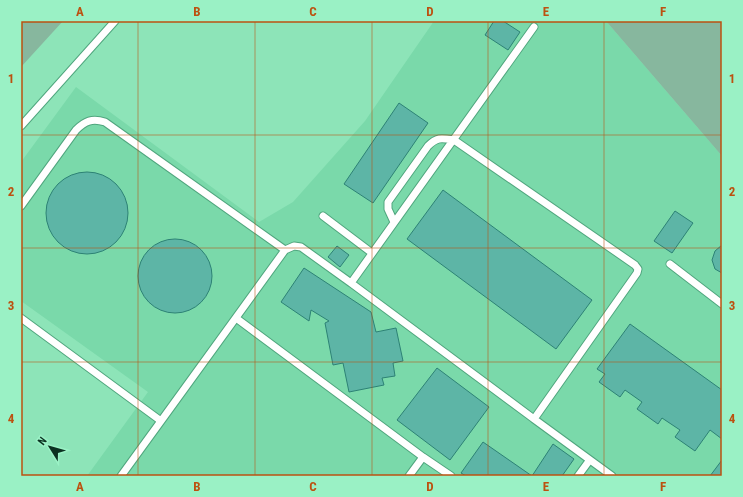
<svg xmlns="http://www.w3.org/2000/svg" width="743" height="497" viewBox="0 0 743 497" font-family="'Roboto Condensed',sans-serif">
	<rect width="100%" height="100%" fill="#8de4b8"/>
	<path fill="#7ad9aa" d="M434 21H606L722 156V476H87L148 392 21 301V162L76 87 259 222 293 202 365 121Z"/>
	<path fill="#87b79e" d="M21 21H63L21 67Z
		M606 21H722V156Z"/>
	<path fill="#5db5a6" stroke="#2d8275" d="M494 21H503L520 32 508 50 485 35Z
		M399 103 428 123 373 203 344 184Z
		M46 213a41 41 0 1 1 82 0a41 41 0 1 1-82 0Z
		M443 190 592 300 556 349 407 239Z
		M675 211 693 223 672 253 654 241Z
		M138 276a37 37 0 1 1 74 0a37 37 0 1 1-74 0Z
		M722 245V273L715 269 712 260 715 251Z
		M337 246 349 255 340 267 328 257Z
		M304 268 371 312 376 332 396 328 403 361 393 363 395 376 382 378 384 385 349 392 343 363 333 365 325 323 329 321 311 310 309 321 281 302Z
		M630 324 722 390V439L710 430 695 451 675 437 680 430 662 418 658 424 637 409 642 402 625 390 620 397 599 382 605 374 597 369Z
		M437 368 489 407 450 460 397 420Z
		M483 442 532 476 553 444 574 459 562 476H466L461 473Z
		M722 460V476H710Z"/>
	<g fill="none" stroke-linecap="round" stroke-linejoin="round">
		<defs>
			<path id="lane" d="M21 126 115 21
				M21 206 76 130C85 121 92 118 105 122L285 250
				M323 216 372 253
				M670 264 722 304
				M351 283 534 419 637 273 638 269 635 265 454 140C441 138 437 137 428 146L388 202V209L394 222
				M21 318 161 421 285 250 294 246 301 247 351 283 534 27
				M236 318 423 457 451 476
				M534 419 612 476
				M121 476 161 421
				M409 476 423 457
				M578 476 589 461"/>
		</defs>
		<use href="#lane" stroke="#50a67e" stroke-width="9"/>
		<use href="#lane" stroke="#fff" stroke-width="7"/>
	</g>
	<path fill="none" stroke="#bc5110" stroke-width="1" stroke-opacity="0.55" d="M138 21V476M255 21V476M372 21V476M488 21V476M604 21V476M21 135H722M21 248H722M21 362H722"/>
	<rect width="743" height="497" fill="none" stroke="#9af1c5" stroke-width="44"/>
	<g transform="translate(50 447) rotate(307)" stroke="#9af1c5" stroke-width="3" paint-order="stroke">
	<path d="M0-3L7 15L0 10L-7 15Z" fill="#0c3121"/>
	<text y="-6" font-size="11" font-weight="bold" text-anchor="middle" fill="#0c3121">N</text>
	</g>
	<rect x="22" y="22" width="699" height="453" fill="none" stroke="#bc5110" stroke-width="1.5"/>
	<g font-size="13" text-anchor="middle" font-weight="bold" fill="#bc5110">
		<text x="80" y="16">A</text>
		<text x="197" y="16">B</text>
		<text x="313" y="16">C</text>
		<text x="430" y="16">D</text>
		<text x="546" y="16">E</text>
		<text x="663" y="16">F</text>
		<text x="11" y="83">1</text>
		<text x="732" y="83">1</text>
		<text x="11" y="196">2</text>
		<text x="732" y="196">2</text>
		<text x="11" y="310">3</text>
		<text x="732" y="310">3</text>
		<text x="11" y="423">4</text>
		<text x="732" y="423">4</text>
		<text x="80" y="491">A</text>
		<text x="197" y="491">B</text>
		<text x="313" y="491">C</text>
		<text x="430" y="491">D</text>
		<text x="546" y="491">E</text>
		<text x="663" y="491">F</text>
	</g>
</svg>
